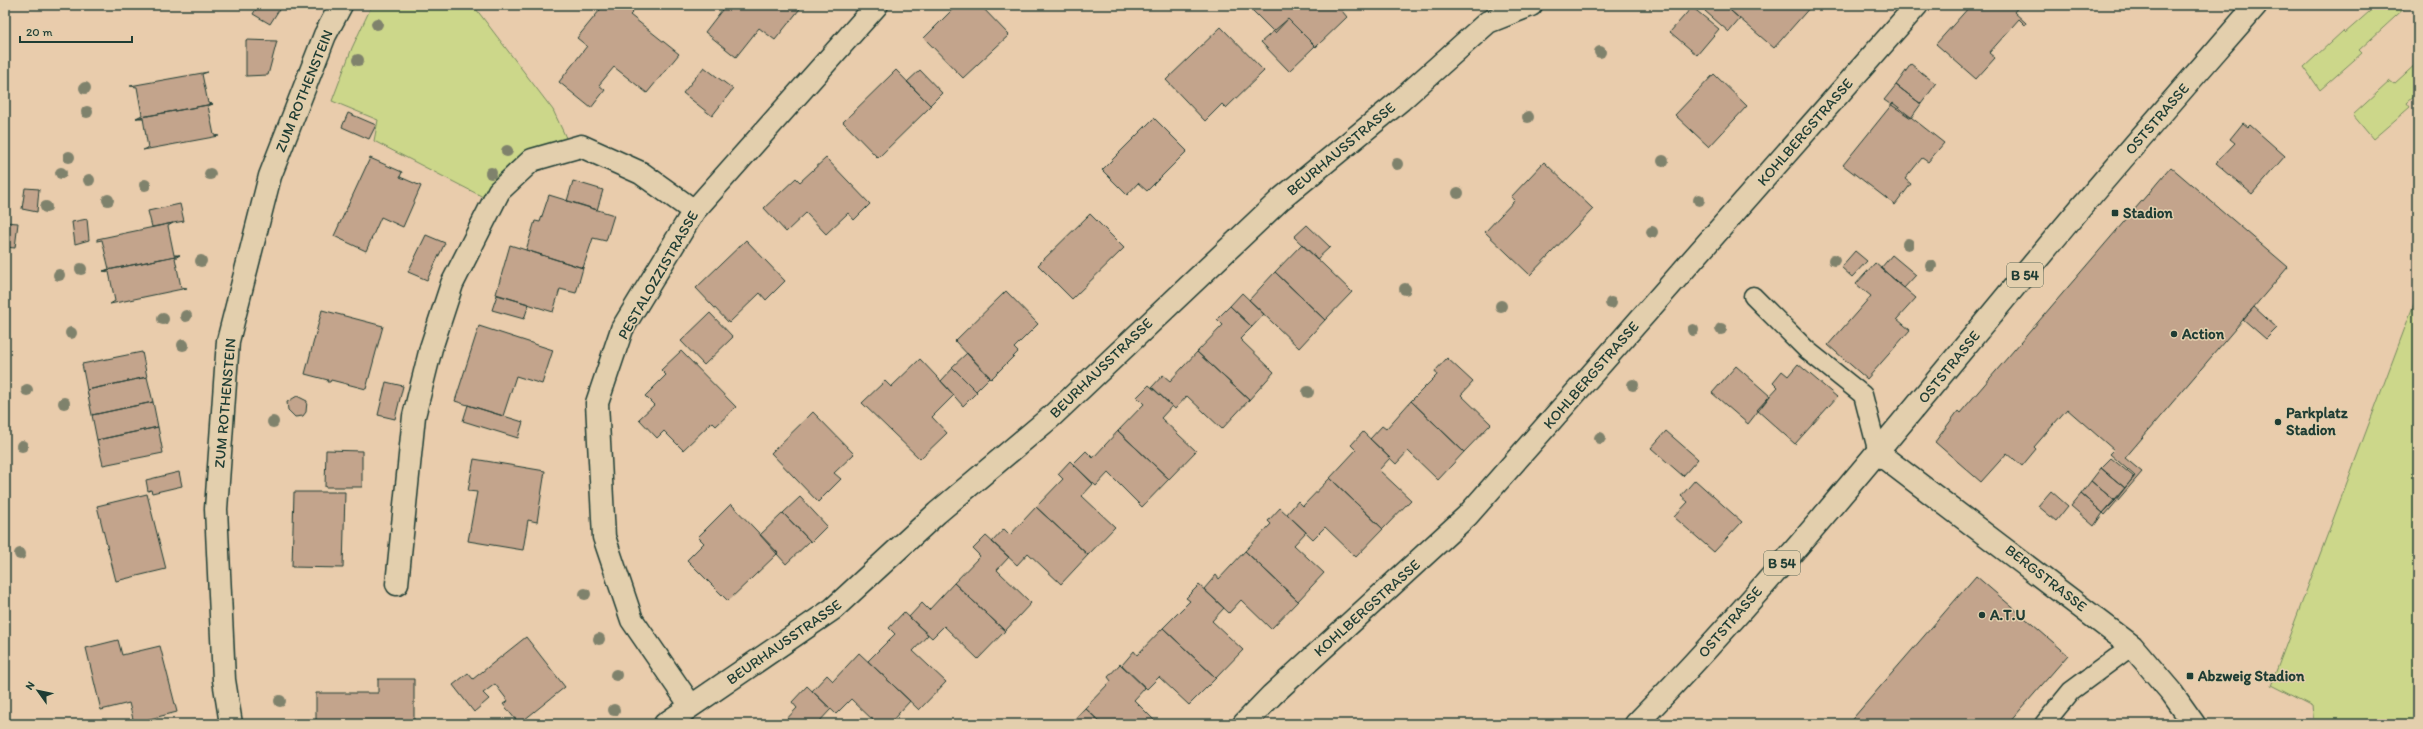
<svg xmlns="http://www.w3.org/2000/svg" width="2423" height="729" viewBox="0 0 2423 729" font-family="Itim,sans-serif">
	<rect width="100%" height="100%" fill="#e9ccac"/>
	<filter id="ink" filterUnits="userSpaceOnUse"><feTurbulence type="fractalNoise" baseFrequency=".025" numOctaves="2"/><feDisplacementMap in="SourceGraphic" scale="8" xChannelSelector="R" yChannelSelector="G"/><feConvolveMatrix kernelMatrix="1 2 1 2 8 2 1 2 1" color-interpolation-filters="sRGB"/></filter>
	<g filter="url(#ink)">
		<path fill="#ccd78a" stroke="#768a5f" d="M372 5H473L553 110 568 142 487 199 374 141 378 120 332 101 352 48Z
			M2377 5H2408L2359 50 2362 53 2320 90 2304 67 2343 31 2345 33Z
			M2418 62V93L2407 103 2410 107 2373 139 2353 115 2390 81 2394 84Z
			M2418 293V724H2314L2312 706 2271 685Z"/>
		<path fill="#c3a48c" stroke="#1f3d34" d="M249 5H282L270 24 253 14 256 9Z
			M604 5H626L634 11 630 15 679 54 647 93 614 67 599 85 605 90 591 108 559 82 587 46 577 38Z
			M715 5H803L775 40 759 28 736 57 705 32 722 10Z
			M957 5H980L1009 35 963 78 924 38Z
			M1257 5H1348L1342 11 1347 17 1316 47 1288 19 1275 33 1252 10Z
			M1400 5H1408L1404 9Z
			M1710 5H1724L1740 19 1729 32 1705 11Z
			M1737 5H1812L1774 48 1731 11Z
			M1971 5H2020L2014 12 2026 23 2025 25 2019 19 1989 53 1995 58 1976 79 1936 44Z
			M1692 7 1719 29 1697 55 1670 32Z
			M1288 19 1315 46 1289 71 1261 42Z
			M1221 27 1264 71 1226 108 1222 104 1205 121 1166 80Z
			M246 40 277 41 268 75 246 76Z
			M1911 64 1936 84 1921 104 1896 85Z
			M704 67 733 89 712 116 683 93Z
			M896 70 931 106 878 158 843 122Z
			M920 70 942 93 930 105 907 82Z
			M208 72 202 74 208 103 213 104 136 118 142 115 137 87 130 86Z
			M1714 74 1747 106 1709 147 1675 115Z
			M1896 85 1921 104 1911 118 1884 100Z
			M1893 103 1944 143 1928 162 1922 158 1905 179 1911 184 1895 205 1843 165Z
			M213 104 208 106 214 135 219 136 143 150 148 148 143 118H136Z
			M348 113 376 125 369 139 342 127Z
			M1154 118 1187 151 1147 191 1138 183 1127 195 1102 170Z
			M2243 123 2248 127 2250 125 2285 156 2252 194 2216 163 2235 143 2230 139Z
			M370 158 402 172 400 177 421 186 403 227 381 217 366 251 334 236Z
			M826 158 870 204 854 220 848 213 826 234 806 213 786 232 764 208 796 178 800 182Z
			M1544 162 1593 209 1530 275 1485 232 1515 200 1511 197Z
			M2171 167 2288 267 2125 458 2142 472 2105 515 2103 513 2135 476 2110 454 2114 450 2067 409 2034 447 2036 449 2022 466 2007 453 1981 482 1935 442 1958 411 1960 413Z
			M573 181 603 190 597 210 567 201Z
			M25 188 39 189 37 212 22 209Z
			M549 195 614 215 606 241 593 238 583 268 526 250 535 221 540 222Z
			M180 204 184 221 152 227 148 211Z
			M1090 214 1124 248 1072 299 1038 265Z
			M87 219 89 240 75 244 72 222Z
			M5 222 18 223 15 248 5 247Z
			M173 223 168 226 174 255H180L103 271 109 269 102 240 97 241V239Z
			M1307 225 1330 247 1317 259 1294 237Z
			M426 235 445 243 427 280 408 272Z
			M746 240 785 281 766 300 760 293 729 323 696 288Z
			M1302 244 1352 292 1325 320 1275 272Z
			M510 245 583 268 576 293 560 289 553 312 496 294Z
			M1855 251 1867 261 1852 277 1841 267Z
			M180 255 175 258 181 287 187 288 110 304 115 301 109 272 103 271Z
			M1892 255 1916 275 1904 288 1881 268Z
			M1875 263 1916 298 1897 319 1910 330 1867 379 1828 345 1871 296 1856 284Z
			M1275 272 1325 320 1299 348 1249 300Z
			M1006 291 1038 324 1014 348 1018 352 991 379 955 341Z
			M1242 293 1264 314 1252 327 1230 306Z
			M497 295 529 304 524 319 492 310Z
			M1230 306 1252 327 1240 339 1274 372 1249 400 1197 352 1223 325 1217 319Z
			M2254 307 2277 328 2266 339 2243 319Z
			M322 310 383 326 366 389 331 380 330 382H327L328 380 305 374Z
			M710 313 733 337 704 365 681 341Z
			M479 326 553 350 542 384 516 376 503 416 455 401Z
			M681 351 736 407 716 426 712 422 683 450 664 431 657 438 639 419 654 405 645 396 666 375 661 370Z
			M142 352 147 377 87 390 82 364Z
			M1197 352 1249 400 1222 429 1187 396 1175 409 1152 387 1163 375 1170 381Z
			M967 353 990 377 976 391 952 367Z
			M1447 358 1473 382 1461 395 1491 424 1464 452 1411 401 1437 375 1435 371Z
			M920 359 954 395 932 417 947 433 920 459 862 403 885 381 891 387Z
			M1798 364 1837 397 1795 444 1757 410 1778 387 1773 382 1782 371 1788 376Z
			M1736 366 1770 396 1748 424 1712 393Z
			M953 368 977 392 963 406 941 381Z
			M147 377 153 402 92 415 87 390Z
			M386 382 403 386 395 419 378 415Z
			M1149 385 1172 406 1161 418 1196 451 1169 479 1118 431 1144 404 1137 397Z
			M297 396 307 401 306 412 303 416 295 417 288 410 287 402Z
			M1411 401 1464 452 1438 480 1408 451 1396 464 1370 439 1382 426 1386 429Z
			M153 402 158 427 97 440 92 415Z
			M468 405 523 422 518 438 463 421Z
			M813 412 854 454 834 473 841 479 818 502 771 453Z
			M158 427 163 453 103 465 97 440Z
			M1118 431 1169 479 1142 507 1108 473 1096 486 1073 464 1086 451 1093 458Z
			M1666 431 1698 459 1683 476 1651 448Z
			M1363 432 1390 458 1379 470 1411 500 1383 529 1330 478 1356 450 1351 445Z
			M326 450 362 451V487H325Z
			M2111 458 2134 477 2125 488 2101 468Z
			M474 459 545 471 537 522 528 520 523 550 468 541 477 492 468 491Z
			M1070 461 1093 484 1082 496 1115 527 1088 555 1036 507 1063 479 1058 474Z
			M2101 468 2125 488 2115 501 2091 481Z
			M179 472 182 486 152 493 151 490 148 491 146 480Z
			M1330 478 1383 529 1356 557 1325 527 1313 539 1287 514 1298 501 1303 506Z
			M1695 480 1742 522 1714 552 1674 517 1688 502 1681 496Z
			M2091 481 2115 501 2103 513 2081 494Z
			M2051 491 2068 506 2056 521 2038 506Z
			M294 492H345L343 568 292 567Z
			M147 494 166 569 116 581 97 506Z
			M2081 494 2103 513 2094 526 2071 506Z
			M800 497 827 526 811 542 783 513Z
			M731 504 778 553 728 601 687 560 704 543 698 537Z
			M1036 507 1088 555 1061 584 1028 553 1017 565 992 542 1004 529 1010 535Z
			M1280 508 1306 532 1294 545 1324 573 1298 601 1245 551 1271 524 1268 521Z
			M783 513 810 541 786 564 760 535Z
			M986 536 1009 557 997 570 1031 603 1005 631 954 583 980 556 973 549Z
			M1245 551 1298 601 1271 629 1241 600 1229 613 1204 589 1216 575 1219 579Z
			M1976 576 2068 655 2008 724H1848Z
			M954 583 1005 631 978 659 944 626 932 638 909 617 922 603 929 610Z
			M1199 585 1224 608 1212 621 1243 650 1216 678 1163 628 1190 601 1186 598Z
			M904 612 928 635 913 651 946 682 919 710 868 661 895 634 889 628Z
			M1163 628 1216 678 1189 705 1159 677 1147 689 1122 665 1134 651 1137 655Z
			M526 637 565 687 519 724 503 704 508 701 495 684 483 693 489 699 474 712 453 685 468 673 473 679Z
			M118 640 122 655 160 646 177 712 134 723 129 703 101 710 86 648Z
			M859 653 910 701 889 724H877L851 699 836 714 812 691 827 675 833 681Z
			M1120 664 1145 688 1134 700 1158 724H1102L1085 708 1111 681 1108 677Z
			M378 679H414V724H316V693H378Z
			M807 686 831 709 817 724H782L797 708 792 702Z
			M1085 708 1102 724H1070Z"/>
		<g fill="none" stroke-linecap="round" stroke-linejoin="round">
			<defs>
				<path id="service" d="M1753 296 1807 350 1863 395 1878 453
					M2044 724 2071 691 2132 646"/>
				<path id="minor" d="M1878 453 2132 646 2172 693 2194 724
					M397 584 414 416 431 348 452 284 499 191 532 160 581 146 641 173 694 211
					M691 706 632 620 604 537 597 403 622 329 694 211 877 5
					M231 724 224 680 216 509 228 341 270 176 325 35 341 5
					M665 724 833 609 937 513 1052 416 1281 199 1401 100 1488 22 1531 5
					M1244 724 1272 695 1467 516 1917 5"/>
				<path id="primary" d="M1636 724C1778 578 1905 418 2035 262 2107 175 2182 90 2256 5"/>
			</defs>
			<use href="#service" stroke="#1f3d34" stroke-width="21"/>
			<use href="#minor" stroke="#1f3d34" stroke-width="25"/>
			<use href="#primary" stroke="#1f3d34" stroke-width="25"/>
			<use href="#service" stroke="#e3cfad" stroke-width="18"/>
			<use href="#minor" stroke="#e3cfad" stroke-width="22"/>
			<use href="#primary" stroke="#e3cfad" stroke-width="22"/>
		</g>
		<g fill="#7f826c">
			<circle cx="377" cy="24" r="6"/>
			<circle cx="1600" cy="52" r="6"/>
			<circle cx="358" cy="60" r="6"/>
			<circle cx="85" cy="88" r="6"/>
			<circle cx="87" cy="112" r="6"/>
			<circle cx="1528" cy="117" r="6"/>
			<circle cx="507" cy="151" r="6"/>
			<circle cx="69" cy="157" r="6"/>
			<circle cx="1663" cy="161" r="6"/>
			<circle cx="1397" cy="164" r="6"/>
			<circle cx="61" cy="173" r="6"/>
			<circle cx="491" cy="173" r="6"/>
			<circle cx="210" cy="174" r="6"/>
			<circle cx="89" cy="180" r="6"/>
			<circle cx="145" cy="185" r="6"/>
			<circle cx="1458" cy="193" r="6"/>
			<circle cx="108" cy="200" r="6"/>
			<circle cx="1699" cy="200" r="6"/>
			<circle cx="46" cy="207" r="6"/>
			<circle cx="1652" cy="232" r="6"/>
			<circle cx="1908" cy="244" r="6"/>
			<circle cx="1834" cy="260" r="6"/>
			<circle cx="201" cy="261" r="6"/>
			<circle cx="1931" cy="266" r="6"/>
			<circle cx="81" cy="269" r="6"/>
			<circle cx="59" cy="275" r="6"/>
			<circle cx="1405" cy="289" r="6"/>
			<circle cx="1611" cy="303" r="6"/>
			<circle cx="1501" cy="306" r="6"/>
			<circle cx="186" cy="316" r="6"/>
			<circle cx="163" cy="319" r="6"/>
			<circle cx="1721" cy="329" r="6"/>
			<circle cx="1693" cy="330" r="6"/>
			<circle cx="71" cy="333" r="6"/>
			<circle cx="183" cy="345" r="6"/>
			<circle cx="1633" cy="385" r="6"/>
			<circle cx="27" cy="390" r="6"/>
			<circle cx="1308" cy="392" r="6"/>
			<circle cx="64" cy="403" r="6"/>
			<circle cx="273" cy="422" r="6"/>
			<circle cx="1600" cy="438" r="6"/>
			<circle cx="22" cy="446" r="6"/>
			<circle cx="20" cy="554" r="6"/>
			<circle cx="585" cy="594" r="6"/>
			<circle cx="599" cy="639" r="6"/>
			<circle cx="616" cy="675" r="6"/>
			<circle cx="280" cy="701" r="6"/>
			<circle cx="614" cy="710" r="6"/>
		</g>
	</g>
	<g fill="#1f3d34" stroke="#e3cfad" stroke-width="1.5">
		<rect x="2111" y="209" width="8" height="8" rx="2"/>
		<circle cx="2174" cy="334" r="4"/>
		<circle cx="2278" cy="422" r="4"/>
		<circle cx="1982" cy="615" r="4"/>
		<rect x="2186" y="672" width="8" height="8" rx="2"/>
	</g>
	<g text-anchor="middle" stroke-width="3" stroke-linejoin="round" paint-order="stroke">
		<g fill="#e3cfad" stroke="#5a6958" stroke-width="1">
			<rect x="2007" y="263" width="36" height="24" rx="3"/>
			<rect x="1764" y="551" width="36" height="24" rx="3"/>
		</g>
		<g font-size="14" font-weight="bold" fill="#1f3d34">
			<text x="2025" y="280">B 54</text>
			<text x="1782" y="568">B 54</text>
		</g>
		<g font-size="15" fill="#1f3d34" stroke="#e3cfad">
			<text transform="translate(304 91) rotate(-68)" y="5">ZUM ROTHENSTEIN</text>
			<text transform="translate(2157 119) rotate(-49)" y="5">OSTSTRASSE</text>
			<text transform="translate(1805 132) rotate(-49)" y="5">KOHLBERGSTRASSE</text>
			<text transform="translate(1341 149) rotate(-40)" y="5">BEURHAUSSTRASSE</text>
			<text transform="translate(658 275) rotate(-60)" y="5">PESTALOZZISTRASSE</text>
			<text transform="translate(1949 367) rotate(-51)" y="5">OSTSTRASSE</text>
			<text transform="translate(1101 368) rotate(-44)" y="5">BEURHAUSSTRASSE</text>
			<text transform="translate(1591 375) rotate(-49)" y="5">KOHLBERGSTRASSE</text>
			<text transform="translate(225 403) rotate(-85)" y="5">ZUM ROTHENSTEIN</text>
			<text transform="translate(2046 578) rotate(38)" y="5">BERGSTRASSE</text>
			<text transform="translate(1367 608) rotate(-42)" y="5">KOHLBERGSTRASSE</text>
			<text transform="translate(1730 622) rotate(-49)" y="5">OSTSTRASSE</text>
			<text transform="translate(784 642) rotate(-35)" y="5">BEURHAUSSTRASSE</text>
		</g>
		<g font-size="15" font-weight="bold" fill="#1f3d34" stroke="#e3cfad" text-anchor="start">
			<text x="2123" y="218">Stadion</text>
			<text x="2182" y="339">Action</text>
			<text x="2286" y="418">Parkplatz<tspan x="2286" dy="17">Stadion</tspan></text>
			<text x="1990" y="620">A.T.U</text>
			<text x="2198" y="681">Abzweig Stadion</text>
		</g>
	</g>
	<rect width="2423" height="729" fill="none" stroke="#e3cfad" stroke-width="20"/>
	<rect x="10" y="10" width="2403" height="709" fill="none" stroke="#1f3d34" stroke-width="1.5" filter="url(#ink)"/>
	<g transform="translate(38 691) rotate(303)" stroke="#e3cfad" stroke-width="3" paint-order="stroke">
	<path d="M0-3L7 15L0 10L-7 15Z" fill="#1f3d34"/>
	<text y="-6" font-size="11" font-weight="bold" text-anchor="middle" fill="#1f3d34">N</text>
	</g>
	<path d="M20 36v6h112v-6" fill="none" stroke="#1f3d34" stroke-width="2"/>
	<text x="26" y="36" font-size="12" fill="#1f3d34" stroke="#e3cfad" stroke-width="3" paint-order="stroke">20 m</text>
</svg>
